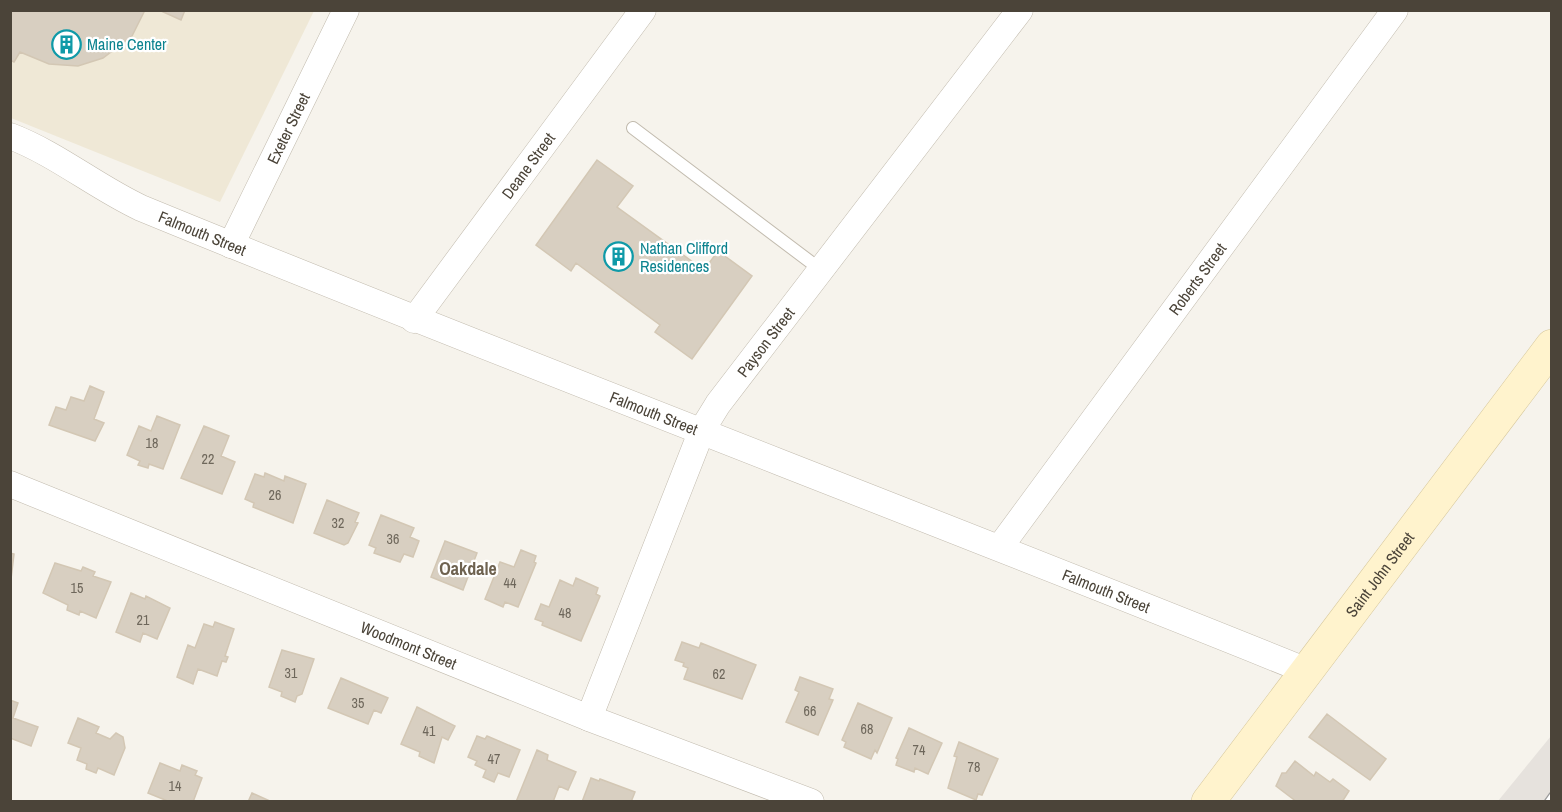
<svg xmlns="http://www.w3.org/2000/svg" width="1562" height="812" viewBox="0 0 1562 812" font-family="'Archivo Narrow',sans-serif">
	<rect width="100%" height="100%" fill="#f6f3ec"/>
	<path fill="#e6e2dd" d="M1551 736V801H1498Z"/>
	<path fill="#efe8d6" d="M10 11H314L220 202 11 118Z"/>
	<path fill="#d8cfc1" stroke="#d3c7b4" stroke-width="1.5" d="M10 10H145L132 36 103 58 78 66 49 64 20 52 14 62 10 60Z
		M159 10H185L181 20Z
		M597 160 633 186 617 207 704 270 718 251 752 276 692 359 655 332 660 325 576 263 571 271 536 245Z
		M90 386 104 392 94 419 104 423 95 441 49 425 56 407 66 410 71 397 84 401Z
		M157 416 180 425 163 469 149 464 148 468 138 465 140 461 127 455 139 426 151 431Z
		M204 426 229 436 221 456 235 462 222 494 181 478Z
		M265 473 284 481 285 476 306 484 293 523 253 507 254 503 245 499 255 474 264 477Z
		M327 500 359 513 355 522 358 523 348 543 344 545 314 533Z
		M381 515 414 528 410 537 419 541 413 557 404 554 400 562 374 553 376 548 369 545Z
		M445 541 477 553 463 590 431 577Z
		M521 550 536 556 534 562 536 563 518 607 505 602 503 607 485 599 500 562 514 567Z
		M10 553 14 554 11 579H10Z
		M55 563 81 571 83 567 95 572 93 576 111 582 96 618 80 611 79 615 67 610 68 605 43 593Z
		M576 578 598 588 596 594 600 596 581 641 542 625 543 622 535 619 541 604 549 607 560 580 573 586Z
		M131 593 145 599 146 596 170 608 157 639 143 633 140 642 116 632Z
		M215 622 234 629 225 656 228 657 226 662 222 661 217 676 198 669 193 684 177 677 188 645 195 648 204 624 213 627Z
		M682 642 699 648 701 643 756 665 742 699 684 679 688 668 683 666 684 663 675 660Z
		M282 650 314 659 302 694 297 696 295 702 281 696 282 692 269 687Z
		M800 677 833 689 829 699 833 700 818 735 786 722 799 692 795 690Z
		M341 678 388 698 381 713 374 710 368 724 328 708Z
		M10 700 18 703 13 718 38 727 31 746 10 738Z
		M858 703 892 718 877 753 875 750 871 759 844 747 846 742 842 740Z
		M417 707 455 726 448 740 442 737 434 763 419 756 420 752 401 744Z
		M1327 714 1386 759 1370 780 1309 737Z
		M78 718 99 727 96 733 110 739 116 733 123 737 125 748 114 775 98 768 96 773 86 769 87 764 77 760 81 748 68 743Z
		M909 728 942 743 928 774 915 768 914 772 896 765 898 759 896 758Z
		M477 736 485 739 487 736 520 750 509 777 498 773 494 782 483 777 486 770 475 765 477 761 468 757Z
		M959 742 998 759 982 795 978 794 976 800 948 788 957 757 954 756Z
		M537 750 548 755 547 760 576 772 568 790 559 786 553 802H516Z
		M1295 761 1314 776 1316 772 1330 782 1333 779 1349 791 1342 802H1297L1276 786 1282 773H1286Z
		M160 763 180 771 182 765 197 771 195 775 202 778 193 802H170L148 793Z
		M591 778 599 781 600 779 635 792 631 802H582Z
		M252 793 272 802H248Z"/>
	<g fill="none" stroke-linecap="round" stroke-linejoin="round">
		<defs>
			<path id="lane" d="M633 128 821 270"/>
			<g id="street">
				<path id="s1" d="M10 136C57 154 96 187 141 208 528 367 919 514 1307 671"/>
				<path id="s2" d="M231 245 346 10"/>
				<path id="s3" d="M414 320 643 10"/>
				<path id="s4" d="M10 484 589 718 811 802"/>
				<path id="s5" d="M1000 547 1395 10"/>
				<path id="s6" d="M589 718 702 430 718 404 1020 10"/>
			</g>
			<g id="secondary">
				<path id="s7" d="M1208 802 1552 346"/>
			</g>
		</defs>
		<use href="#lane" stroke="#c2bbae" stroke-width="14"/>
		<use href="#street" stroke="#c2bbae" stroke-width="27"/>
		<use href="#secondary" stroke="#d6c79b" stroke-width="34"/>
		<use href="#lane" stroke="#fff" stroke-width="12"/>
		<use href="#street" stroke="#fff" stroke-width="26"/>
		<use href="#secondary" stroke="#fff3cd" stroke-width="33"/>
		<defs>
			<path id="rail" d="M1547 802 1552 795"/>
		</defs>
		<use href="#rail" stroke="#9a9a9a" stroke-width="7"/>
		<use href="#rail" stroke="#fff" stroke-width="4.5" stroke-dasharray="14" stroke-linecap="butt"/>
	</g>
	<defs>
		<symbol id="building-ring" viewBox="-11 -11 22 22"><circle r="9.5" fill="#fff" stroke="#0f9aa8" stroke-width="1.5"/><path d="M-4-6H4V6H1V3H-1V6H-4ZM-2.5-4.3h1.7v1.8h-1.7ZM.8-4.3h1.7v1.8H.8ZM-2.5-1h1.7V.8h-1.7ZM.8-1h1.7V.8H.8Z" fill="#0f9aa8"/></symbol>
	</defs>
	<g fill-rule="evenodd">
		<use href="#building-ring" x="50" y="28" width="33" height="33"/>
		<use href="#building-ring" x="602" y="240" width="33" height="33"/>
	</g>
	<g text-anchor="middle" stroke-width="4.5" stroke-linejoin="round" paint-order="stroke">
		<g font-size="14" fill="#6e675b">
			<text x="152" y="448">18</text>
			<text x="208" y="464">22</text>
			<text x="275" y="500">26</text>
			<text x="338" y="528">32</text>
			<text x="393" y="544">36</text>
			<text x="510" y="588">44</text>
			<text x="77" y="593">15</text>
			<text x="565" y="618">48</text>
			<text x="143" y="625">21</text>
			<text x="291" y="678">31</text>
			<text x="719" y="679">62</text>
			<text x="358" y="708">35</text>
			<text x="810" y="716">66</text>
			<text x="867" y="734">68</text>
			<text x="429" y="736">41</text>
			<text x="919" y="755">74</text>
			<text x="494" y="764">47</text>
			<text x="974" y="772">78</text>
			<text x="175" y="791">14</text>
		</g>
		<g font-size="16" fill="#0d838f" stroke="#fff" text-anchor="start">
			<text x="87" y="50">Maine Center</text>
			<text x="640" y="254">Nathan Clifford<tspan x="640" dy="18">Residences</tspan></text>
		</g>
		<g font-size="16" fill="#4b4439" stroke="#fff">
			<text dy="6" stroke="none"><textPath href="#s2" startOffset="130">Exeter Street</textPath></text>
			<text dy="6" stroke="none"><textPath href="#s3" startOffset="192">Deane Street</textPath></text>
			<text dy="6" stroke="none"><textPath href="#s1" startOffset="216">Falmouth Street</textPath></text>
			<text dy="6" stroke="none"><textPath href="#s5" startOffset="333">Roberts Street</textPath></text>
			<text dy="6" stroke="none"><textPath href="#s6" startOffset="418">Payson Street</textPath></text>
			<text dy="6" stroke="none"><textPath href="#s1" startOffset="702">Falmouth Street</textPath></text>
			<text dy="6" stroke="none"><textPath href="#s7" startOffset="285">Saint John Street</textPath></text>
			<text dy="6" stroke="none"><textPath href="#s1" startOffset="1188">Falmouth Street</textPath></text>
			<text dy="6" stroke="none"><textPath href="#s4" startOffset="430">Woodmont Street</textPath></text>
		</g>
		<g font-size="18" font-weight="bold" fill="#6e6250" stroke="#fff">
			<text x="468" y="575">Oakdale</text>
		</g>
	</g>
	<rect width="1562" height="812" fill="none" stroke="#4b4439" stroke-width="24"/>
</svg>
